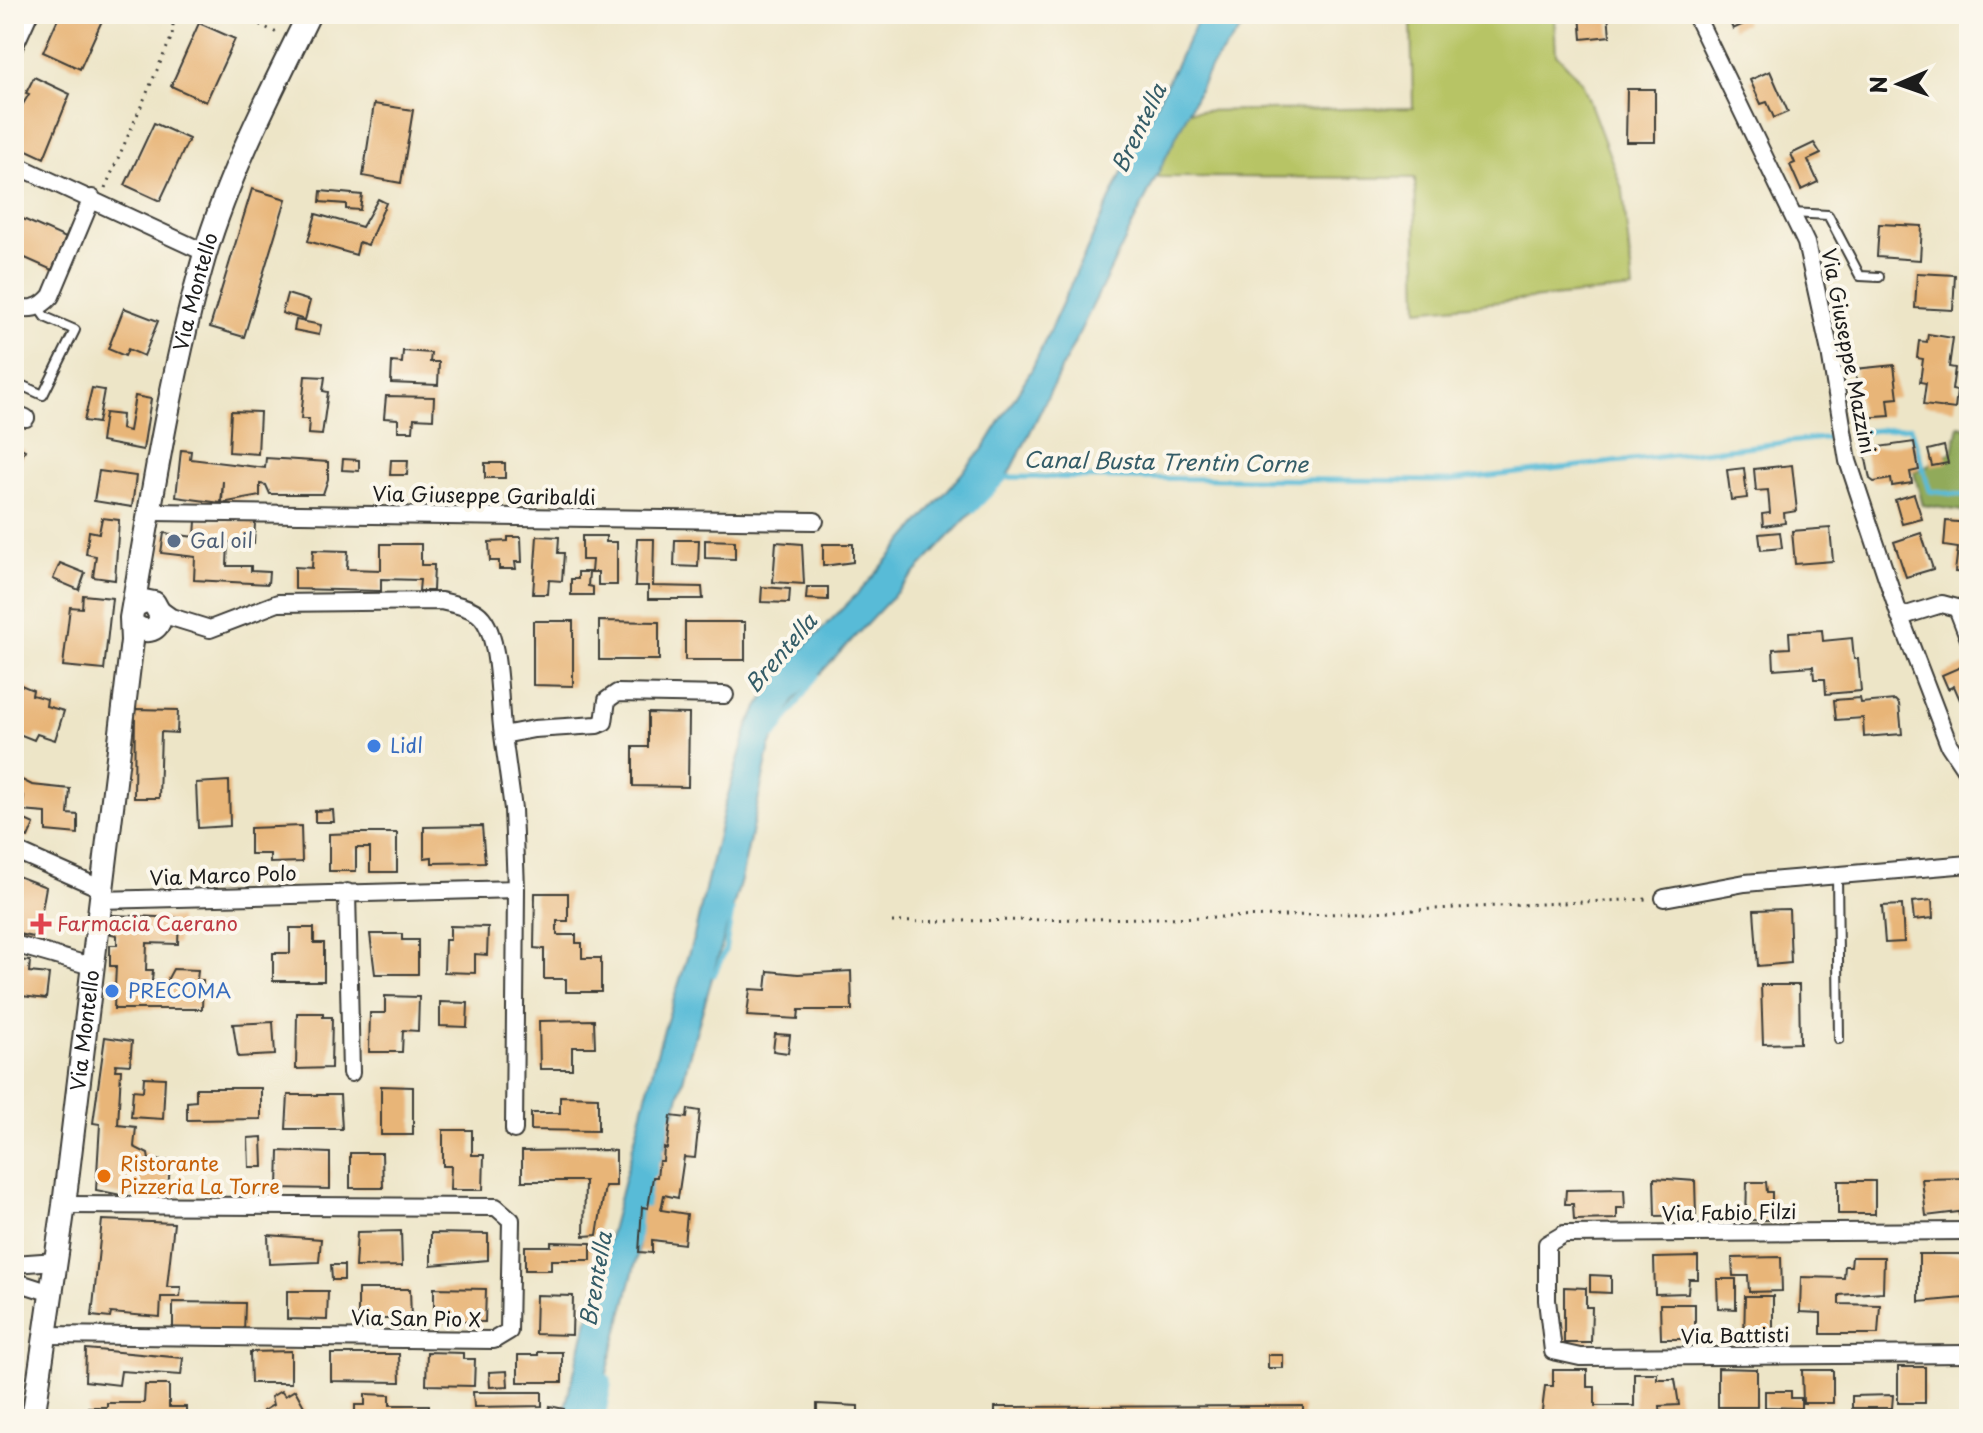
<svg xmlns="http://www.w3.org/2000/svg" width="1983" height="1433" viewBox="0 0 1983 1433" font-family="'Playpen Sans',sans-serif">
	<rect width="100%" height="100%" fill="#fbf7ec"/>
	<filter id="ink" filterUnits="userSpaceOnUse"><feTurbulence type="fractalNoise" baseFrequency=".0125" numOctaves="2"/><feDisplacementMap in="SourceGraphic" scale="16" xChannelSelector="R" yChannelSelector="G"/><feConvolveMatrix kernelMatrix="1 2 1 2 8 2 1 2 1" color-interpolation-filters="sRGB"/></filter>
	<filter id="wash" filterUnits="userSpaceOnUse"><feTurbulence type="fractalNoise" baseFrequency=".006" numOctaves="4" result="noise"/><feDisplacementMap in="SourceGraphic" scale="32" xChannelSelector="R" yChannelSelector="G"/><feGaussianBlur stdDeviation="1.8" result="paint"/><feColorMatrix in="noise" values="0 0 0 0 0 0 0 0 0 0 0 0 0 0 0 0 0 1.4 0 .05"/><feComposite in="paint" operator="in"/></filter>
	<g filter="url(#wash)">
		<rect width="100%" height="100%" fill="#ede5c7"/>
		<path fill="#b7c465" stroke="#6a7040" stroke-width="2" d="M1411 14H1554L1556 54 1582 82 1623 191 1633 289 1418 310 1415 178 1156 177 1188 111 1413 108Z"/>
		<path fill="#91aa5a" stroke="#56633b" stroke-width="2" d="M1959 426 1969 428V512L1923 505 1914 473 1953 451Z"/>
		<path fill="#59bbd7" stroke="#3a6c7a" stroke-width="2" d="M1206 14H1253L1210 68 1011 471 796 699 770 746 741 880 690 1053 595 1419H562L660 1042 694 936 725 805 749 723 780 671 864 587 983 449 1032 369 1128 160 1196 24Z"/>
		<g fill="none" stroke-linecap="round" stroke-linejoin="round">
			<path stroke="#59bbd7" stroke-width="5" d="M1858 432 1911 427 1930 491 1969 496
				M973 511 1006 477 1448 481 1832 437
				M775 736 817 675
				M714 975 725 951 732 911"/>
			<path stroke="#59bbd7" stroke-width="18" d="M596 1419 603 1382"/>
		</g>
		<g id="blocks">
			<path fill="#e8b578" d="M60 14H105L80 69 43 52Z
				M1580 14H1608L1610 36 1582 39Z
				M1726 14H1742L1746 23 1733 29Z
				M199 23 235 39 206 102 171 86Z
				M1770 71 1788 112 1774 118 1767 102 1761 104 1750 80Z
				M34 77 70 94 44 158 14 144V119L29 94 26 93Z
				M1627 89H1655V142H1626Z
				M374 104 413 110 401 183 363 176Z
				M154 123 189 139 160 201 125 185Z
				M1814 143 1821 154 1808 160 1818 182 1801 190 1790 165 1795 163 1791 154Z
				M252 189 286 199 244 337 210 327Z
				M321 191 362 195 360 210 346 209V204L320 202Z
				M378 199 386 203 368 245 359 242 356 255 308 241 316 214 362 227Z
				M14 215 66 238 52 270 14 253Z
				M1879 224 1922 226 1920 260 1877 257Z
				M1917 273 1955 275 1953 310 1915 308Z
				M287 294 310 301 305 320 282 313Z
				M124 308 158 321 144 356 128 349 125 356 108 349Z
				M296 320 321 325 319 335 294 330Z
				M1928 334 1953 338 1949 367 1955 368 1952 390 1957 391 1955 409 1923 405 1926 383 1920 382 1923 359 1917 358 1919 341 1927 342Z
				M403 351 431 353 430 362H439L438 385 391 383 392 362 402 363Z
				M1894 365 1898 398 1888 399 1890 416 1861 418 1855 369Z
				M305 376 325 377 323 391 328 392 322 435 308 434 309 419H301Z
				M92 388 104 390 98 423 84 421Z
				M135 396 151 399 143 450 101 442 105 413 122 415 121 429 129 431Z
				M386 396 434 397 433 419 414 418 413 431H398V419L384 418Z
				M231 411 260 412 258 454 229 452Z
				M1914 442 1919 470 1910 472 1912 483 1892 486 1891 479 1874 482 1870 479 1864 449Z
				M14 445 25 450 14 475Z
				M1944 446 1948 463 1932 466 1928 450Z
				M181 450 191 451 190 459 265 468 266 458 328 462V479L323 494H270L266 485 260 484V496L222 503 223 481 221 503 176 497Z
				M343 459 359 460V471L342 470Z
				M391 460H408L407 475H390Z
				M485 463H505V478H485Z
				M1792 465 1797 511 1784 513 1785 523 1763 526 1762 514 1770 513 1768 490 1756 491 1754 469Z
				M1744 468 1747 498 1731 500 1727 470Z
				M99 471 136 476 132 507 94 501Z
				M1914 494 1922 519 1902 524 1895 500Z
				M102 518 119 520 115 580 93 577 96 556 86 554 89 531 99 533Z
				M196 521 255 522 254 543 228 542 227 566H251V571L269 572 268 584 194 580 195 557 161 553 164 533 195 537Z
				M1946 521 1969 523V573L1955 572 1958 548 1944 546Z
				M1830 528 1833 561 1795 564 1792 531Z
				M1780 532 1782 548 1761 550 1759 534Z
				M1921 533 1933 569 1906 577 1894 542Z
				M537 536 559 537 558 553H564L562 581 549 580 548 594H533Z
				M582 536H606V542H617V585H598V572H591L592 560H582Z
				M508 537H521L522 562H515L516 569H499V561H490L489 542 508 541Z
				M637 539H654L653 586 702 587 703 599H648V586H635Z
				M675 540H699L698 567 674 566Z
				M705 540 735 541V559L705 558Z
				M776 542 802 544 804 584 773 582Z
				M381 544H421V565H434L433 591H419L420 580 381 579V591L295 589V567L312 568 313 550 348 551 347 569 381 570Z
				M823 544H853V562L823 566Z
				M60 563 85 573 79 590 53 579Z
				M578 572H589L588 586 593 587V595H571V579H578Z
				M762 587 790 589 789 603 761 602Z
				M807 587H828V600L806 599Z
				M83 595 112 598 104 670 63 666 70 607 82 608Z
				M533 621H573V686L533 685Z
				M599 621 659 622V660H599Z
				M685 622H745V660H685Z
				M1822 630 1823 641 1852 638 1854 659H1858L1861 691 1826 694 1825 679H1814L1813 666 1774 669 1773 649 1790 648 1789 632Z
				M1965 665 1969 676V696L1960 700 1954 686 1948 689 1942 675Z
				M14 682 33 690 32 695 47 699 46 706 64 711 55 740 37 734 34 740 14 732Z
				M1860 698 1861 703 1895 700 1899 704 1902 734 1864 737 1863 718 1836 720 1834 700Z
				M135 709 178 710 177 733 161 732 159 798H134Z
				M648 713 689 714 688 787 633 786V747H648Z
				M14 776 32 785 70 789 68 814 78 815V834L46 831V813L22 811 24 796 14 791Z
				M229 781 230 826 198 828 196 783Z
				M333 810 334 822H315V811Z
				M14 815 34 824 28 838 14 832Z
				M301 826 302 862 270 863V854H250V828Z
				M482 826 485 862 432 863V857L424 858V827Z
				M357 833H397V872H370V848H356V871H329V834Z
				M15 875 46 887 37 938 14 933Z
				M535 893H568V921H557V935H576V943H582V958H601V992H566V979H544V949L534 948Z
				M1932 900 1933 918 1914 920 1912 902Z
				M1902 905 1904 942 1885 943 1882 906Z
				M1789 909 1791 963 1758 966 1754 910Z
				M112 915 179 918 178 944 147 943 146 970H153L152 981 166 982 173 969 198 970 197 980H203L202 1009H114L116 966H110V945H117V935L111 934Z
				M450 926 488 927 487 955 475 954V973L444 972 445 940H450Z
				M290 928H314V943H324V981H273V953H290Z
				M370 934H402V940H418V974H375Z
				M14 960 30 961 29 972 49 974 46 999 14 995Z
				M768 971 798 974 851 971 852 1010H799L798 1019 747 1016 750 989 766 990Z
				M1761 985H1799L1800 1043 1763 1044Z
				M385 996 419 997 418 1031 403 1030 402 1052H369L370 1013H385Z
				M440 1002 468 1003 467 1027 440 1026Z
				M297 1013H323V1017H332L331 1068 296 1069Z
				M594 1020 595 1047H572V1069H540L539 1021Z
				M273 1022 275 1055 238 1057 233 1024Z
				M775 1034 790 1035 788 1053 773 1051Z
				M105 1037 132 1041 130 1065 116 1064 115 1070H121L118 1125 136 1127 134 1147 148 1154 149 1160 170 1161 168 1195 126 1196 96 1190 100 1124 93 1123Z
				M144 1077 165 1078 163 1119 131 1117 133 1090 143 1091Z
				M381 1086 413 1087V1135H381Z
				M196 1088H261V1119L187 1120V1102L196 1101Z
				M288 1095H340L342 1129H286Z
				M560 1096 598 1097V1131L531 1130V1113H560Z
				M688 1109 700 1111 695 1158 684 1157 678 1198 664 1195 661 1210 687 1214 684 1244 652 1240V1253L639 1252 642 1207 648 1208 653 1177H657L659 1161H663L664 1148 667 1149 671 1116 687 1118Z
				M443 1130H472V1155H484L483 1190H450L451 1166H443Z
				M262 1137 263 1167H249L248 1138Z
				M605 1150 616 1151V1186H605L597 1235 584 1236 585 1181H522V1151Z
				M279 1151 330 1153V1189L278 1188Z
				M350 1153H382L383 1188H350Z
				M1654 1178 1695 1181 1696 1215 1655 1216Z
				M1969 1178V1215H1959V1212L1926 1216 1922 1179Z
				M1838 1181H1875V1214H1838Z
				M1747 1182H1766L1767 1192H1772V1220H1746Z
				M1624 1189 1625 1208H1617V1219L1574 1220 1573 1204H1565L1566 1190Z
				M102 1220 174 1223 167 1287H181L180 1297H161L160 1317 111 1313 110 1318 92 1316Z
				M401 1231 402 1266 355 1267 357 1232Z
				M431 1233 488 1234V1260L431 1265Z
				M268 1235 321 1239 319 1262 269 1264Z
				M551 1242 591 1243V1260H551V1270H525V1246H551Z
				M1919 1254H1964V1298L1919 1302Z
				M1698 1257V1279H1689L1688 1293 1655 1294 1654 1258Z
				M1781 1257 1782 1291 1749 1292 1748 1276H1733L1732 1258Z
				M1852 1257H1884L1883 1292 1839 1295V1304L1880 1305 1878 1334H1821V1313L1800 1312 1801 1277 1844 1278 1845 1266H1851Z
				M331 1265H344V1280H332Z
				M1590 1275 1611 1276V1293L1590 1292Z
				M1717 1279H1736V1309L1718 1308Z
				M1564 1287 1586 1288V1307H1592L1591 1343H1564Z
				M434 1288 486 1289 485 1322 434 1321Z
				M358 1289H410L411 1319H358Z
				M287 1291H328L327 1320 287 1319Z
				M536 1295 573 1296 572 1335 535 1334Z
				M1745 1296H1773V1341H1744Z
				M173 1302 245 1303 244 1335 173 1334Z
				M1660 1304H1695V1339H1661Z
				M86 1349 183 1358 181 1375 121 1371 119 1385 85 1381Z
				M291 1351V1383H251L250 1352Z
				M427 1352 463 1353V1359H475L474 1386 426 1385Z
				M538 1352H562V1382H518V1355H538Z
				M331 1354H399L400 1382 331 1381Z
				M1268 1355H1283V1368H1268Z
				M1898 1367H1925V1403H1898Z
				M1718 1368 1757 1369V1407H1718Z
				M1553 1370H1587V1387H1595V1406H1634V1373H1657V1379H1675L1679 1405 1660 1406 1661 1419H1541L1545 1386H1553Z
				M1802 1370H1833V1403H1803Z
				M507 1371 508 1386 490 1387 489 1372Z
				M145 1385H169V1407H186V1419H88V1407H107V1403H144Z
				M295 1390 311 1419H265L263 1411 273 1405 271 1397 281 1391 285 1396Z
				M1765 1391H1791V1398H1801V1408L1765 1407Z
				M473 1392H542V1406L474 1407Z
				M365 1394 390 1395V1405H429V1419H355V1405H365Z
				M1893 1395 1892 1408H1852V1396Z
				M817 1404 858 1406V1419H817Z
				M550 1406 564 1409 562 1419H547Z
				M1303 1406V1419H995V1407Z"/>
		</g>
	</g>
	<g filter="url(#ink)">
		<use href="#blocks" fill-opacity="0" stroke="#3b3a36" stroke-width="2"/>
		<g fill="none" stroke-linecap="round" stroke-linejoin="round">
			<defs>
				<path id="service" d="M1792 213 1828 215 1860 276 1879 277
					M14 382 43 395 75 330 45 317 38 307
					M1837 874 1839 1039"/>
				<path id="minor" d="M1695 14 1806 243 1830 352 1848 461 1900 617 1949 745 1969 775
					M14 47 29 14
					M14 164 206 253
					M14 307C30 310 40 309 51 296L92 198
					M14 413 26 418
					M151 512 815 521
					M157 607 171 617 210 629 278 603 441 601C453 604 467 606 477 613 502 630 498 706 503 735
					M1900 617 1942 604 1957 608 1969 639
					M14 850 102 889
					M347 892 351 1073
					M1664 898 1745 883 1969 864
					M100 900 516 889 513 809 503 735 534 729 597 725 604 722 607 700 617 693 725 695
					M14 944 91 966
					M514 1130 516 889
					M1969 1231 1564 1234 1547 1244V1300L1553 1351 1580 1357 1969 1354
					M14 1264 56 1261
					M14 1281 51 1293
					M46 1335 494 1340 509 1331 511 1220 496 1207 64 1205"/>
				<g id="secondary">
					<path d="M132 623C144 634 157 633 161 616L154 603 144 601 135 606"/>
					<path id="s1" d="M33 1419 64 1205 132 641 131 618C152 497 171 372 205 254 230 171 271 92 309 14"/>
				</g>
			</defs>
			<use href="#service" stroke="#3b3a36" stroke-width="12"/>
			<use href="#minor" stroke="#3b3a36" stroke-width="20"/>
			<use href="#secondary" stroke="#3b3a36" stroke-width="26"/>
			<path stroke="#3b3a36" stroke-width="3" stroke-dasharray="2 6" stroke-linecap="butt" d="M238 14 277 33
				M105 188 172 36 174 14
				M892 922 1286 916 1648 899"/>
			<use href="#service" stroke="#fff" stroke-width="8"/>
			<use href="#minor" stroke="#fff" stroke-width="16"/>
			<use href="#secondary" stroke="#fff" stroke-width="22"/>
		</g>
	</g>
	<circle fill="#5c6f8a" stroke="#fbf7ec" stroke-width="3" cx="174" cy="541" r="8"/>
	<g fill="#3f7fe0" stroke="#fbf7ec" stroke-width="3">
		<circle cx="374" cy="746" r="8"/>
		<circle cx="112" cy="991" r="8"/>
	</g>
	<path fill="#e0444e" stroke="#fbf7ec" stroke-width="3" d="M37 912h8v8h8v8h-8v8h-8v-8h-8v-8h8z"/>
	<circle fill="#e8710a" stroke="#fbf7ec" stroke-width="3" cx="104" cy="1176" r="8"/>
	<g text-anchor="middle" stroke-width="8" stroke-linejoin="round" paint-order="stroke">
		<g font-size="20" fill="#1c1c1c" stroke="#fbf7ec">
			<text dy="7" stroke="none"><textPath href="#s1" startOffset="1140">Via Montello</textPath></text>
			<text transform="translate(1848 351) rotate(79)" y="7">Via Giuseppe Mazzini</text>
			<text transform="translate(484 496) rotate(1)" y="7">Via Giuseppe Garibaldi</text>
			<text transform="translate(223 876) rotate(-2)" y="7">Via Marco Polo</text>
			<text dy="7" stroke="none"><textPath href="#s1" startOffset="392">Via Montello</textPath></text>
			<text transform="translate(1729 1213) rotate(-1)" y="7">Via Fabio Filzi</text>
			<text transform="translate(416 1319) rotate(1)" y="7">Via San Pio X</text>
			<text transform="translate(1735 1336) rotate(-1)" y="7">Via Battisti</text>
		</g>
		<g font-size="20" fill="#4e5e75" stroke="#fbf7ec" text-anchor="start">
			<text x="190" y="548">Gal oil</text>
		</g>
		<g font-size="20" fill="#366cbe" stroke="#fbf7ec" text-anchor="start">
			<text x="390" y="753">Lidl</text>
			<text x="128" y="998">PRECOMA</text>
		</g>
		<g font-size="20" fill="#be3a42" stroke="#fbf7ec" text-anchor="start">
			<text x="57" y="931">Farmacia Caerano</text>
		</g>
		<g font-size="20" fill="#c56008" stroke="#fbf7ec" text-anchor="start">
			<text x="120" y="1171">Ristorante<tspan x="120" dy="23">Pizzeria La Torre</tspan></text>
		</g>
		<g font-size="22" font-style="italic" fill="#345c67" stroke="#fbf7ec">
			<text transform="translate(1139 128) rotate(-64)" y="8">Brentella</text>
			<text transform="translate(1166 462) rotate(1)" y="8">Canal Busta Trentin Corne</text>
			<text transform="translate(781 653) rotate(-49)" y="8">Brentella</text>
			<text transform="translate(596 1279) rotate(-80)" y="8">Brentella</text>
		</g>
	</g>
	<rect width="1983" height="1433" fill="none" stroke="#fbf7ec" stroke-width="48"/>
	<g transform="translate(1899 84) rotate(268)" stroke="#fbf7ec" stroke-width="6" paint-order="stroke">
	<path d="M0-6L14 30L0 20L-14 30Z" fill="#1c1c1c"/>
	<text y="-12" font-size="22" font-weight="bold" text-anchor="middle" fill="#1c1c1c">N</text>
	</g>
</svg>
